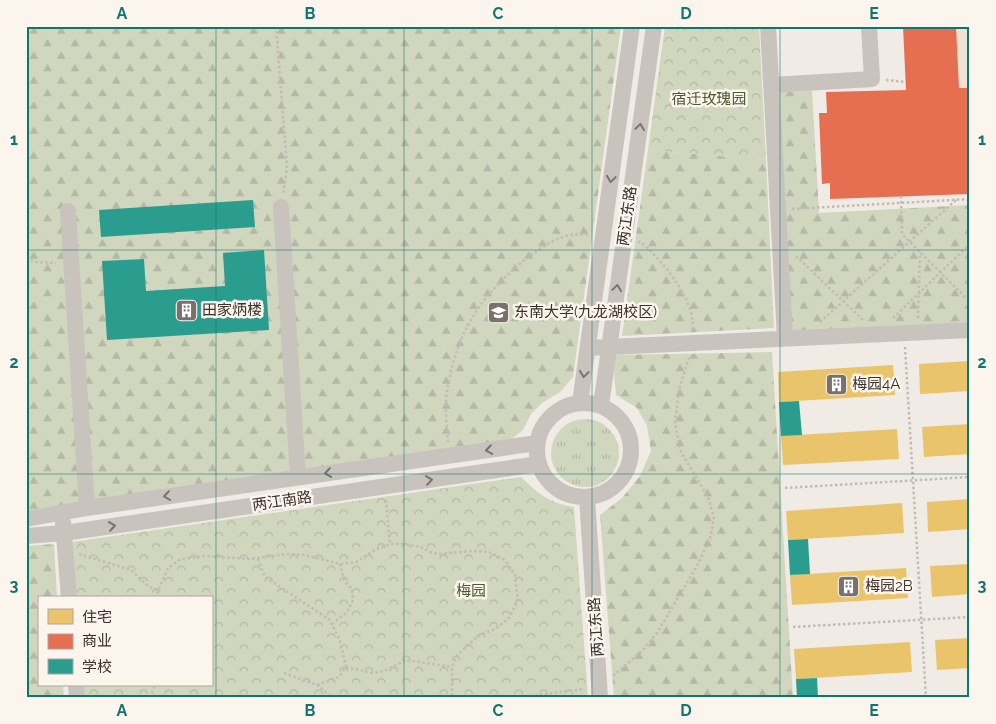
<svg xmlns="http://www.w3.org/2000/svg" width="996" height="724" viewBox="0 0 996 724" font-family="Raleway,'Noto Sans SC',sans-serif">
	<defs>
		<pattern id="grass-tufts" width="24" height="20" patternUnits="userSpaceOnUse" patternTransform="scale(1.25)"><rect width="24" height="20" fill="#d1d6bf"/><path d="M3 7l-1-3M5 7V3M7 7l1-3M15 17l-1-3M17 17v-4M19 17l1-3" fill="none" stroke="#b4b8a4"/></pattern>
		<pattern id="forest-firs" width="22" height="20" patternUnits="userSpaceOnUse" patternTransform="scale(1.25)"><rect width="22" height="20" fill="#d1d6bf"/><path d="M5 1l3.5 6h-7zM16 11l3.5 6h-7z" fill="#b4b8a4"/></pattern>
		<pattern id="park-crowns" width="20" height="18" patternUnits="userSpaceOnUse" patternTransform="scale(1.25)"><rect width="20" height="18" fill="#d1d6bf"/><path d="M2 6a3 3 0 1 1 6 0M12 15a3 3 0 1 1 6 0" fill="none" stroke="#b4b8a4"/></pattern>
	</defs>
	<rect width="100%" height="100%" fill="#f0ebe5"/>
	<path fill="url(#grass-tufts)" d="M551 453a34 34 0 1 1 68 0a34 34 0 1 1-68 0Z"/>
	<path fill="url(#forest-firs)" d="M26 26H621L573 377 560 392 542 403 531 414 523 430 509 441 26 511Z
		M812 91 819 213 970 205V322L789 332 776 92Z
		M648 150 766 160 774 328 622 336Z
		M772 352 793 698H614L600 515 622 498 640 476 651 451 647 426 637 408 616 395 614 372 615 355Z
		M54 544 57 598H39V685H63L64 698H26V546Z"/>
	<path fill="url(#park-crowns)" d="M665 26H759L766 160 648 150Z
		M521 477C537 493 551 504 574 507L588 698H84L83 685H211V598H76L72 542Z"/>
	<path fill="#eee3d5" d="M956 26H970V88H959Z"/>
	<path fill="#e9c46a" d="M970 361V391L920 394 919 364Z
		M893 365 895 395 779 402 778 372Z
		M970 424V454L924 457 922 427Z
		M897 429 899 459 783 465 781 436Z
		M970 499V529L928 532 927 502Z
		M902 503 904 533 788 540 786 511Z
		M970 564V594L932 597 930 566Z
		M906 568 908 598 792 605 790 575Z
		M970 638V668L937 670 935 640Z
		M910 642 912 672 796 679 794 649Z"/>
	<path fill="#e76f51" d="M903 26H956L959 88H970V194L830 199V183L822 184 819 113H827L826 92 906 90Z"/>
	<path fill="#2a9d8f" d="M253 200 255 227 101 237 99 210Z
		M264 250 269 330 107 340 102 261 144 259 146 291 225 286 223 253Z
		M799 401 802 435 781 436 779 402Z
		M808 539 810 574 790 575 788 540Z
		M817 678 818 698H797L796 679Z"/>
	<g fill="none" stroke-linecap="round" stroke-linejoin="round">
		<path stroke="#c2bbb6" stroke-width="2.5" stroke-dasharray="2.5 2.5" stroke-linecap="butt" d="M276 26 287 168 283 194
			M886 80 906 82
			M901 196 902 234 970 302
			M792 209 970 199
			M638 242H641C661 260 684 287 691 313 693 318 692 324 693 329
			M796 256 863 320
			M26 258 35 262 56 263
			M893 318 970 244
			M918 318 920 252
			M820 322 956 200
			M905 347 926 698
			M448 442C447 424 444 404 448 385 458 332 479 298 521 263 534 252 552 239 570 235 576 234 583 235 589 234
			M785 488 970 477
			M386 500 390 544
			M79 554 131 570 148 586 158 591
			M258 559 265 577 330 620 340 641 346 667 339 677 317 685
			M155 598 168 568 181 559 207 556 249 559 287 554 305 555 340 564 356 562 375 550 390 544H403L421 547 430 552 439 554 472 551 489 552 505 560 515 575 518 601 508 619 495 629 478 636 457 655 452 667V698
			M332 624 347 612 353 600 352 589 344 580 340 564
			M793 627 970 617
			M346 667 373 673 384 671 406 660 452 667
			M284 673 317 685 333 698
			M613 676 641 652 657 633 698 564 710 539 714 518 708 497 681 452 675 424 679 389 689 358
			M150 698 155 685
			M515 698 584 689"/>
		<path stroke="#c9c3be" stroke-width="16" d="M768 26 785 338
			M771 85 872 79 869 26
			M281 207 298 477
			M68 211 87 508
			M588 348 970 330
			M537 450a47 47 0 1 1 94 0a47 47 0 1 1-94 0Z
			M580 403 632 26
			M601 406 654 26
			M587 497 600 698
			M26 519 87 508 537 443
			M63 522 69 598
			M26 536 64 533 538 464
			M76 685 77 698"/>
	</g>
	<defs><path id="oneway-chevron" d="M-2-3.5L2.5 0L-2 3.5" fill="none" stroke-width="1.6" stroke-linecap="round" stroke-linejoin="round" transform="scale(1.25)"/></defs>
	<g stroke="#7b726d">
		<use href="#oneway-chevron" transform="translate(640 127) rotate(-82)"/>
		<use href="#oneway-chevron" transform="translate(611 179) rotate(98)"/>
		<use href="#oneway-chevron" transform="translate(617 288) rotate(-82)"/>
		<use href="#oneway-chevron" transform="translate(584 374) rotate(98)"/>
		<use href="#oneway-chevron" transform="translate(489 450) rotate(172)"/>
		<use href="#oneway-chevron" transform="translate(328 473) rotate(172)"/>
		<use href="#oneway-chevron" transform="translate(429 480) rotate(-8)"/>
		<use href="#oneway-chevron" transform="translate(167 496) rotate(172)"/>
		<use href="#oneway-chevron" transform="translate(112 526) rotate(-8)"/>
	</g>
	<path fill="none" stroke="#0f766e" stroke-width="1" stroke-opacity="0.55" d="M216 26V698M404 26V698M592 26V698M780 26V698M26 250H970M26 474H970"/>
	<defs>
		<symbol id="building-square" viewBox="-11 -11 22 22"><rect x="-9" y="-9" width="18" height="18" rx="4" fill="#7a716c" stroke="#fbf5ee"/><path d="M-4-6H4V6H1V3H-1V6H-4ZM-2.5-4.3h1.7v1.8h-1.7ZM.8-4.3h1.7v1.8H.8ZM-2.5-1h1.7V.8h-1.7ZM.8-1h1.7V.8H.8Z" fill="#fff"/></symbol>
		<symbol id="university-square" viewBox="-11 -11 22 22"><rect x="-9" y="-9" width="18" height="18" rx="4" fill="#7a716c" stroke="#fbf5ee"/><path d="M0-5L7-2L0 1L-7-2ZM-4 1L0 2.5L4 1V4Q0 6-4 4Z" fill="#fff"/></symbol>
	</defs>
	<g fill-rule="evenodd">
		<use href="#building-square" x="174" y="298" width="25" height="25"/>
		<use href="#university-square" x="486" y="300" width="25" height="25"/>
		<use href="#building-square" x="824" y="372" width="25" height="25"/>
		<use href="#building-square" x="836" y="574" width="25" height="25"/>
	</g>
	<g text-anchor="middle" stroke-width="5" stroke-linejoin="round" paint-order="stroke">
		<g font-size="15" fill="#4a5a2e" stroke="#fbf5ee">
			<text x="709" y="104">宿迁玫瑰园</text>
			<text x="471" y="596">梅园</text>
		</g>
		<g font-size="15" fill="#3b302b" stroke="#fbf5ee">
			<text transform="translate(627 216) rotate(-82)" y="5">两江东路</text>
			<text transform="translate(282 501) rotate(-8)" y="5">两江南路</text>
			<text transform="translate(596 627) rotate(-94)" y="5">两江东路</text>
		</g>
		<g font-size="15" fill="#3b302b" stroke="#fbf5ee" text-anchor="start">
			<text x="202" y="315">田家炳楼</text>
			<text x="514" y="317">东南大学(九龙湖校区)</text>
			<text x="852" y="389">梅园4A</text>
			<text x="865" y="591">梅园2B</text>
		</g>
	</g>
	<rect width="996" height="724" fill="none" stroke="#fbf5ee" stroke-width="55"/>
	<rect x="38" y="596" width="175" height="90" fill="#fbf5ee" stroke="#aea6a0"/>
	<rect x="48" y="609" width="25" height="15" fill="#e9c46a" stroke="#aea6a0"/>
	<text x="82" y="622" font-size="15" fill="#3b302b">住宅</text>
	<rect x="48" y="634" width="25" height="15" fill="#e76f51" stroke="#aea6a0"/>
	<text x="82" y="646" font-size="15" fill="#3b302b">商业</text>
	<rect x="48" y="659" width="25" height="15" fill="#2a9d8f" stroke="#aea6a0"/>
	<text x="82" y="672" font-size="15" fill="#3b302b">学校</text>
	<rect x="28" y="28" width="940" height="668" fill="none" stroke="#0f766e" stroke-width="2"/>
	<g font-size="16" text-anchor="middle" font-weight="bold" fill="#0f766e">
		<text x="122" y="19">A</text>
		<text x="310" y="19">B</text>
		<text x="498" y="19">C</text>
		<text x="686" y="19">D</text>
		<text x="874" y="19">E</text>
		<text x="14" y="145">1</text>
		<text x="982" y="145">1</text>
		<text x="14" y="368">2</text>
		<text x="982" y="368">2</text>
		<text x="14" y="591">3</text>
		<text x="982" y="591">3</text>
		<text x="122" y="716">A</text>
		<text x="310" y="716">B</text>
		<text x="498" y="716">C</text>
		<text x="686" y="716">D</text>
		<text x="874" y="716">E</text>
	</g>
</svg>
